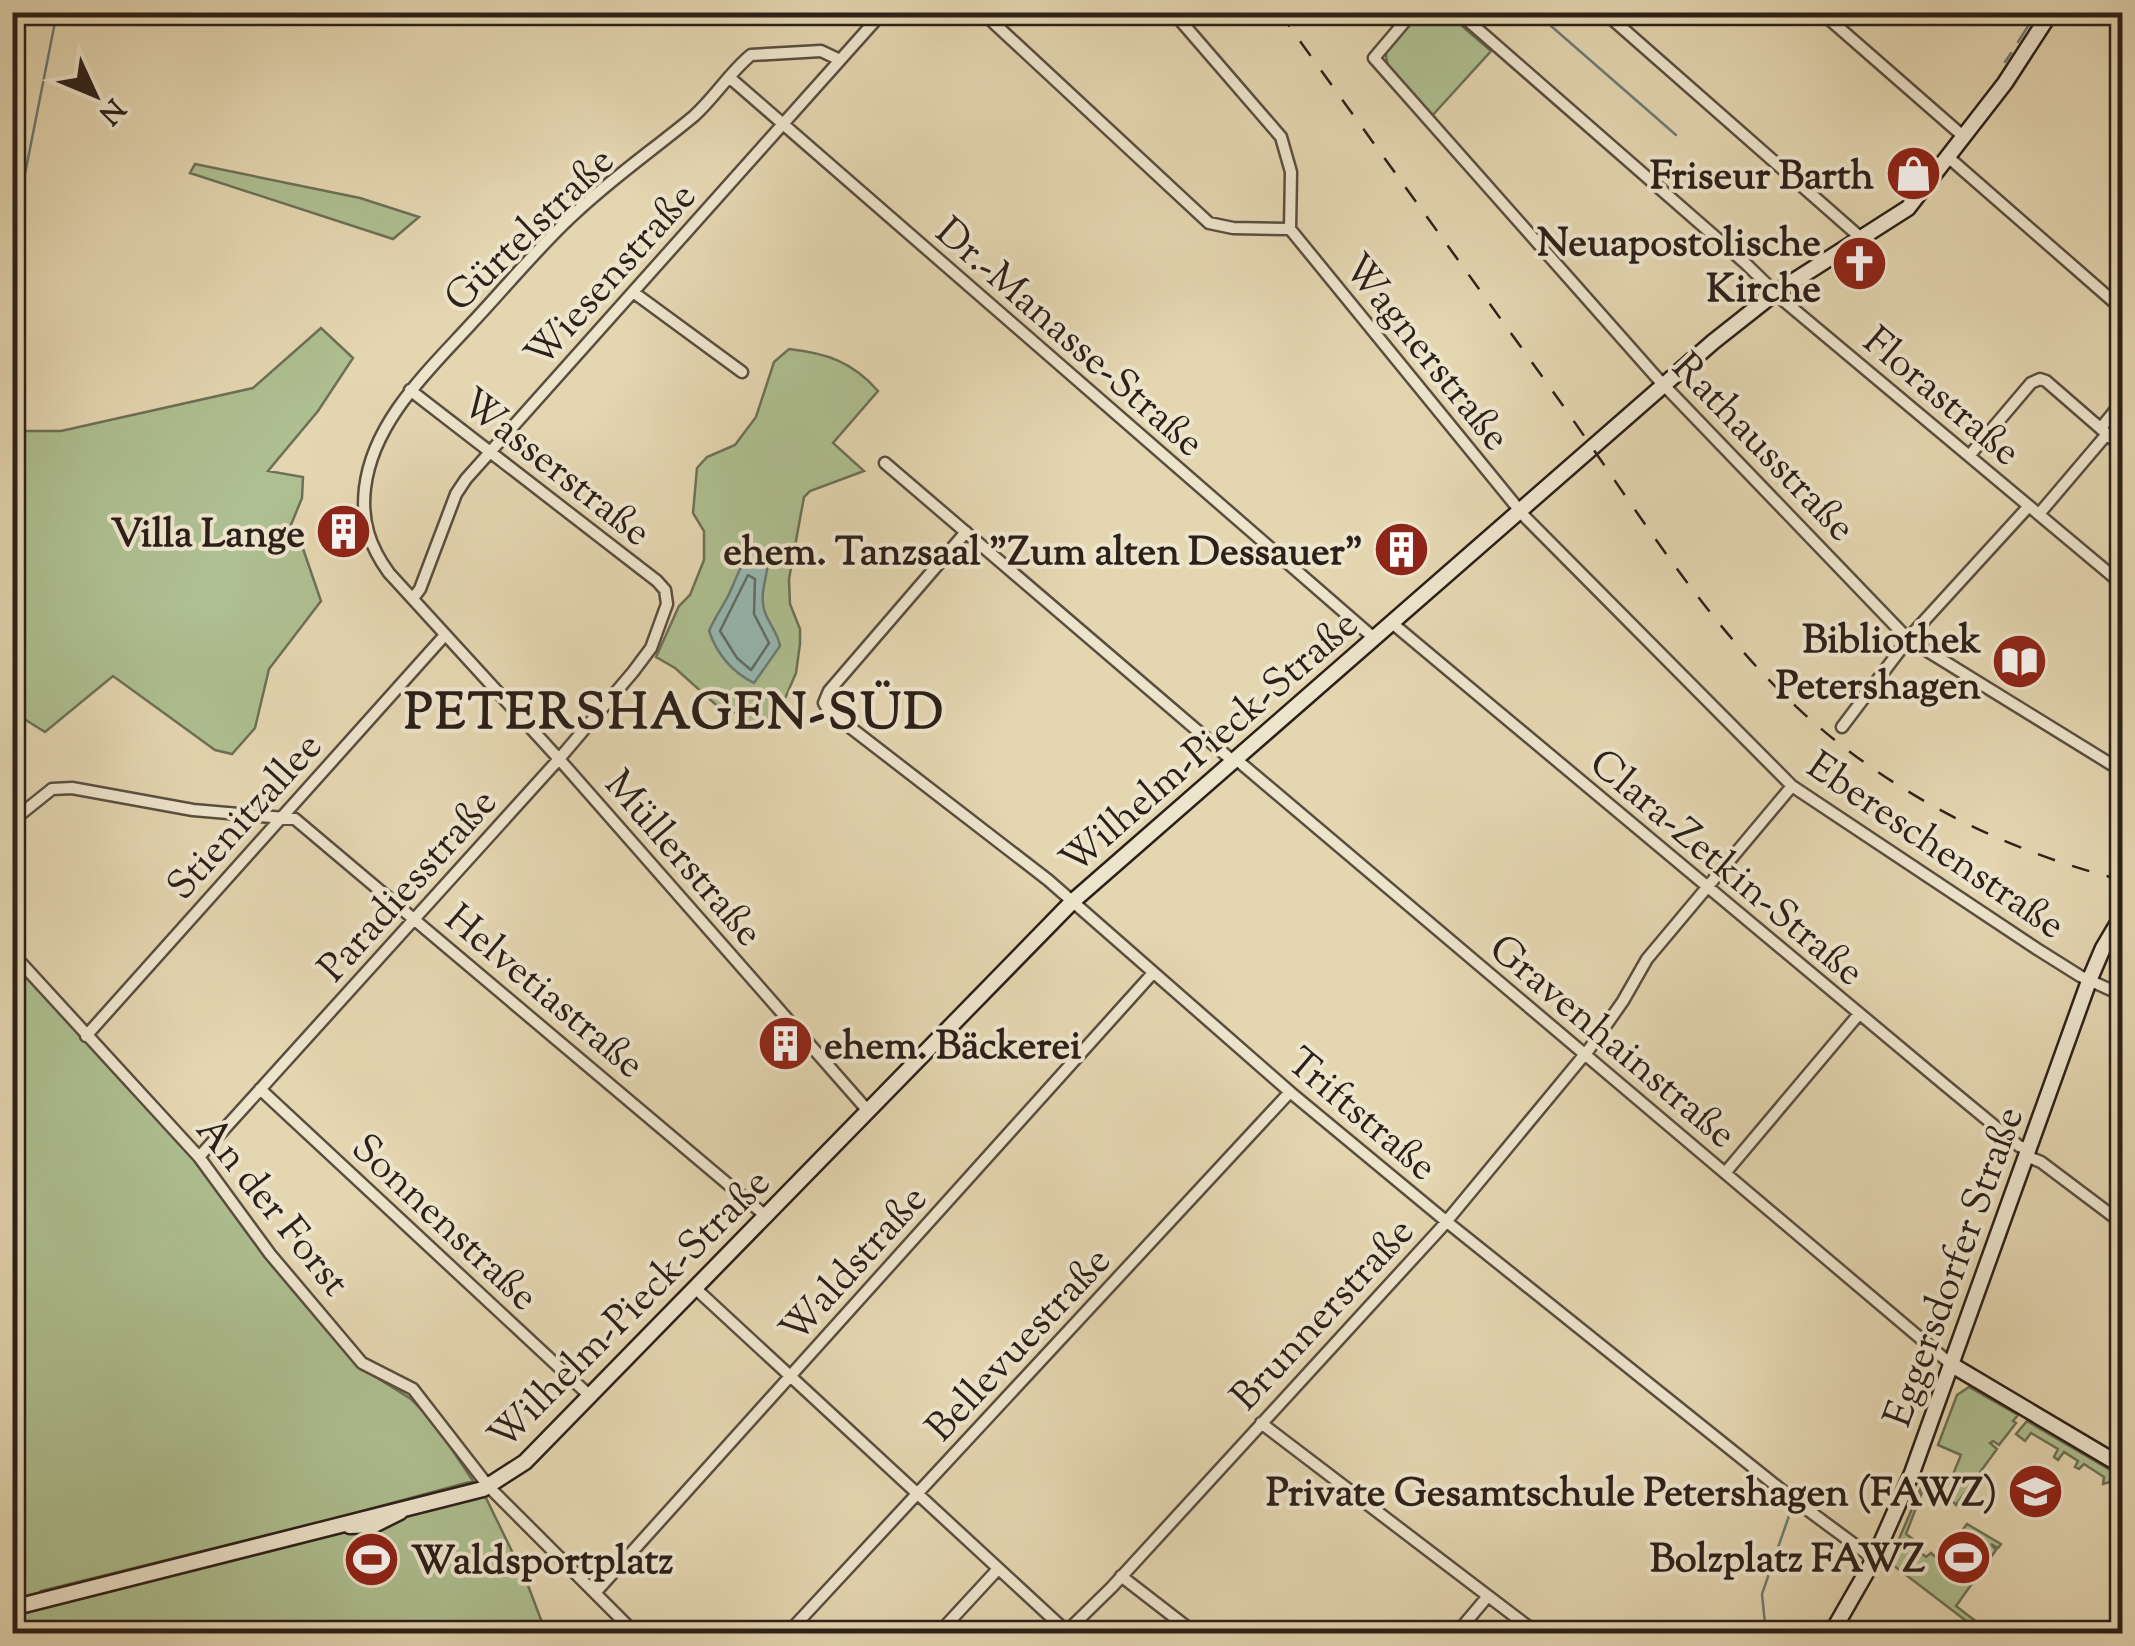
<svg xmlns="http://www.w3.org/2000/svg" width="2135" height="1646" viewBox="0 0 2135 1646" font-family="'Sorts Mill Goudy',serif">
	<rect width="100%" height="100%" fill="#e4d6b1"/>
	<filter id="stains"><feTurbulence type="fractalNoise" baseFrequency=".002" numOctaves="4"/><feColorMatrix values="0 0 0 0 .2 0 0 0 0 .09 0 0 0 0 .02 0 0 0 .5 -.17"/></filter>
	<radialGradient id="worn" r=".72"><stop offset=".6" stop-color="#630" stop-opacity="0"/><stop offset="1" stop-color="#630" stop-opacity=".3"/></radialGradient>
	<path fill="#aebf91" stroke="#6d7056" stroke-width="2.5" d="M1414 12 1447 13 1491 51 1431 117C1415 99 1377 72 1388 44 1392 33 1406 22 1414 12Z
		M195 164 360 198 419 217 393 239 190 173Z
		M321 328 353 358 318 411 268 471 303 477 302 498 288 532 299 537 321 601 269 669 255 728 232 754 215 750 113 676 45 732 13 712V431H61L253 388Z
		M789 349C826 353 853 362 878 391L833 443 864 471 810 491 804 497 789 579 790 604 800 629V644L796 673 774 724C756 728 750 725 738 712H724L675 668 656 657 679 606 690 595 704 560V531L693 513 697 468 707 457 735 445 756 417 774 362Z
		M12 957 188 1151 360 1367 411 1399 433 1421 473 1481 333 1519 41 1591 44 1604 345 1531C373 1534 382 1525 406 1516 431 1506 460 1502 485 1496L526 1580 546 1633H13Z
		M1969 1387 2018 1415 2013 1421 2016 1423 1999 1445 1993 1441 1990 1443 1997 1449 1956 1505 1949 1497 1924 1487 1906 1534 1924 1547 1920 1552 1926 1557 1931 1553 1939 1560 1967 1524 2001 1544 1998 1548 1991 1544 1996 1550 1956 1606 1991 1633H1982L1889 1562 1901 1542 1899 1539 1926 1476 1949 1484 1961 1455 1938 1445 1957 1395Z
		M2027 1421 2117 1474 2113 1481 2103 1484 2104 1477 2084 1464 2079 1469 2075 1467 2078 1461 2064 1452 2058 1460 2054 1457 2058 1449 2031 1433 2025 1441 2016 1434Z"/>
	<path fill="#96b8b2" stroke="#6c7b75" stroke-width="2.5" d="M758 551 768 553C770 572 759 590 764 609 767 622 778 632 780 646L754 683C732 672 717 654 709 631 715 617 724 605 730 592 738 575 740 561 758 551Z"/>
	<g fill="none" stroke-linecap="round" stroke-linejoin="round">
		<path stroke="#616c66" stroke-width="2.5" d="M748 575 755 579 754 614 769 643 751 670 737 658 720 631Z"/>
		<path stroke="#6c7b75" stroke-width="2.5" d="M1535 12 1676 135
			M2018 42 2037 12
			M2005 62 2011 53
			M12 191 23 184 57 12
			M1765 1624 1762 1594 1791 1510"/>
		<defs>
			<path id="street" d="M982 12 1209 223 1233 228 1290 229
				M1173 12 1281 137 1291 172 1290 229
				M1413 12 1374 58 1658 379 1908 639 2122 771
				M1458 12 1744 262 1784 301 2122 584
				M1604 12 1861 238
				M1821 12 1964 137
				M840 60 821 51 751 55C730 72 715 97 694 116 653 150 608 181 570 218 535 251 504 289 471 324 429 370 373 421 365 488 361 521 370 547 389 573L559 759 869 1112
				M729 77 1375 639
				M1948 157 2122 309
				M1290 229 1525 517 1792 786 2037 949 2080 976 2122 995
				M633 292 742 372
				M2101 428 2122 402
				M1969 456 2031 383 2040 379 2046 381 2122 447
				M885 463 1234 762
				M2039 514 2107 434
				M966 532 829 691 824 703 829 711 1048 880 1290 1092 1447 1222 1789 1496 1874 1559
				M414 597 420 589 456 494 466 479 883 12
				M1392 623 1945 1085 2019 1146 2028 1149
				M1842 727 1913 633 2029 506
				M1237 760 1952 1365
				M12 821 52 789 72 788 193 810 295 819 767 1217
				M12 953 199 1157 270 1254 362 1363 413 1389 489 1487 636 1634
				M86 1036 445 635
				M260 1089 591 1397
				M2026 1156 2041 1162 2122 1223
				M199 1157 559 759 633 672 651 648 667 604 665 590 657 581 410 390
				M1725 1173 1859 1014
				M696 1289 1066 1631
				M1261 1423 1538 1634
				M1121 1576 1196 1634
				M595 1593 1153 973
				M787 1634 1290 1092
				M938 1634 998 1569
				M1064 1634 1112 1587 1441 1228 1590 1048 1623 1001 1647 959 1792 786
				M1456 1634 1488 1596"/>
			<path id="secondary" d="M1952 1365 2122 1466
				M350 1526 374 1525 400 1512
				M12 1608 483 1489 525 1462 1072 902 1713 342 1775 293 1908 208 2005 83 2051 12
				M1831 1634 1874 1559 1912 1473 2089 981 2103 948 2122 916"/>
		</defs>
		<use href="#street" stroke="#5a4e40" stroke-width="15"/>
		<use href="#secondary" stroke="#2c201a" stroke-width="19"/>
		<use href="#street" stroke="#ede4cc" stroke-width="10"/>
		<use href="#secondary" stroke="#ede4cc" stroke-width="14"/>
		<path stroke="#2c201a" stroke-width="2.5" stroke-dasharray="18 18" stroke-linecap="butt" d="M1279 12C1369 137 1459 261 1549 386 1624 490 1695 609 1787 698 1880 788 1997 849 2122 880"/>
	</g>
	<defs>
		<symbol id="shop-disc" viewBox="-11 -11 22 22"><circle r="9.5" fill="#8f2418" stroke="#ede4cc"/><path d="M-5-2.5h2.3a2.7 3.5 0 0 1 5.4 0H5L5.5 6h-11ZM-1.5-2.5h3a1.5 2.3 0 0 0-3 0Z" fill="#fff"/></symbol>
		<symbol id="church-disc" viewBox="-11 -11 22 22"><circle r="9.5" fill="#8f2418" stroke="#ede4cc"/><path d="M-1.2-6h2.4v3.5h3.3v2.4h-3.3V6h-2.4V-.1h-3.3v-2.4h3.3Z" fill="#fff"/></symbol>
		<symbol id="building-disc" viewBox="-11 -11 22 22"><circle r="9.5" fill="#8f2418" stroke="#ede4cc"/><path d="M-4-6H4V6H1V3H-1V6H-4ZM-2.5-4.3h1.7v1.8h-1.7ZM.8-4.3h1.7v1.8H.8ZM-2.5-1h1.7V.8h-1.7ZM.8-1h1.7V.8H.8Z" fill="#fff"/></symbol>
		<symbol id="library-disc" viewBox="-11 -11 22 22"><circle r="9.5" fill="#8f2418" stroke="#ede4cc"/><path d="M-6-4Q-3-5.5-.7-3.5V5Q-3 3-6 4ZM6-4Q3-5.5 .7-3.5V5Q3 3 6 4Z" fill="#fff"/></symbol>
		<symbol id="school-disc" viewBox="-11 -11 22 22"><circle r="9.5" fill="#8f2418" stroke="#ede4cc"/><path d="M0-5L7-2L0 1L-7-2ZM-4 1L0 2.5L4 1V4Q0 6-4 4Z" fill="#fff"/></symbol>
		<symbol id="stadium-disc" viewBox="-11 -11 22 22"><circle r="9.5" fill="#8f2418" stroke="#ede4cc"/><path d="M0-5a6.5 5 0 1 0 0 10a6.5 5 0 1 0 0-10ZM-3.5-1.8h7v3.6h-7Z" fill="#fff"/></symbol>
	</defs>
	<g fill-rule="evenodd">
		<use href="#shop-disc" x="1882" y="142" width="63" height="63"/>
		<use href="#church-disc" x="1828" y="232" width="63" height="63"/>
		<use href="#building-disc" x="312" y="500" width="63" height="63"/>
		<use href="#building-disc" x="1370" y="518" width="63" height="63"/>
		<use href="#library-disc" x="1988" y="630" width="63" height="63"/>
		<use href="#building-disc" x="754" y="1012" width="63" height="63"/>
		<use href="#school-disc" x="2004" y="1460" width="63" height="63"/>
		<use href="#stadium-disc" x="1932" y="1526" width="63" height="63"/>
		<use href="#stadium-disc" x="340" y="1528" width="63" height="63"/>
	</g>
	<g text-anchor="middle" stroke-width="8" stroke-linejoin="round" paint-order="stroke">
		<g font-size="40" font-weight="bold" fill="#2c201a" stroke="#ede4cc" text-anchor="end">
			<text x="1874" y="188">Friseur Barth</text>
			<text x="1821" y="255">Neuapostolische<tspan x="1821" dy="46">Kirche</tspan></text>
			<text x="305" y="546">Villa Lange</text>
			<text x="1363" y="564">ehem. Tanzsaal "Zum alten Dessauer"</text>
			<text x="1981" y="652">Bibliothek<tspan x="1981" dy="46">Petershagen</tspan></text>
			<text x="824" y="1058" text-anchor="start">ehem. Bäckerei</text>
			<text x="1997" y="1505">Private Gesamtschule Petershagen (FAWZ)</text>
			<text x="1925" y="1571">Bolzplatz FAWZ</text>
			<text x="411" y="1573" text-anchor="start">Waldsportplatz</text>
		</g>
		<g font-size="40" fill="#2c201a" stroke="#ede4cc">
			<text transform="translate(528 228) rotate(-44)" y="14">Gürtelstraße</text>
			<text transform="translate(609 274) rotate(-48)" y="14">Wiesenstraße</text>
			<text transform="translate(1071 336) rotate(41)" y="14">Dr.-Manasse-Straße</text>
			<text transform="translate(1428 351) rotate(51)" y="14">Wagnerstraße</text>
			<text transform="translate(1943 395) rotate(40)" y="14">Florastraße</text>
			<text transform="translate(1765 446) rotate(46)" y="14">Rathausstraße</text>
			<text transform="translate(557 466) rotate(38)" y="14">Wasserstraße</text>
			<text transform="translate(1208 741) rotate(-41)" y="14">Wilhelm-Pieck-Straße</text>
			<text transform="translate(243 815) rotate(-48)" y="14">Stienitzallee</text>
			<text transform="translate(1937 844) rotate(34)" y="14">Ebereschenstraße</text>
			<text transform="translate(685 857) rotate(49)" y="14">Müllerstraße</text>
			<text transform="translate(1728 866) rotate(40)" y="14">Clara-Zetkin-Straße</text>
			<text transform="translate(406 884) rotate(-48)" y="14">Paradiesstraße</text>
			<text transform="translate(546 990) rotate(40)" y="14">Helvetiastraße</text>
			<text transform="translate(1614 1040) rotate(40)" y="14">Gravenhainstraße</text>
			<text transform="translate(1363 1113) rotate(40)" y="14">Triftstraße</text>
			<text transform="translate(274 1205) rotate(51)" y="14">An der Forst</text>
			<text transform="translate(446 1221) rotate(43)" y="14">Sonnenstraße</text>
			<text transform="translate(852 1263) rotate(-48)" y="14">Waldstraße</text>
			<text transform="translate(1952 1266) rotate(-70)" y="14">Eggersdorfer Straße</text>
			<text transform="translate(628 1308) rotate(-45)" y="14">Wilhelm-Pieck-Straße</text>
			<text transform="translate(1321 1313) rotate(-47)" y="14">Brunnerstraße</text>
			<text transform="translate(1017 1343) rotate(-47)" y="14">Bellevuestraße</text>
		</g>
		<g font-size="50" font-weight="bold" letter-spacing="2.5" fill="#2c201a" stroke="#ede4cc">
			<text x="675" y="728">PETERSHAGEN-SÜD</text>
		</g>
	</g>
	<rect width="2135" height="1646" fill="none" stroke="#e4d6b1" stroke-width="50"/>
	<rect x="15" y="15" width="2105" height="1616" fill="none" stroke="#2c201a" stroke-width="5"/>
	<rect x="25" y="25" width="2085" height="1596" fill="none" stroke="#2c201a" stroke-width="2.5"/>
	<g transform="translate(95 95) rotate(134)" stroke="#ede4cc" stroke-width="8" paint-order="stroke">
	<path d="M0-8L18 38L0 25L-18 38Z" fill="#2c201a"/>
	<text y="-15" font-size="28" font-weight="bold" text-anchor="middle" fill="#2c201a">N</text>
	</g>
	<rect width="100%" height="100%" filter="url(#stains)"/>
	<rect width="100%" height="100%" fill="url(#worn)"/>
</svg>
